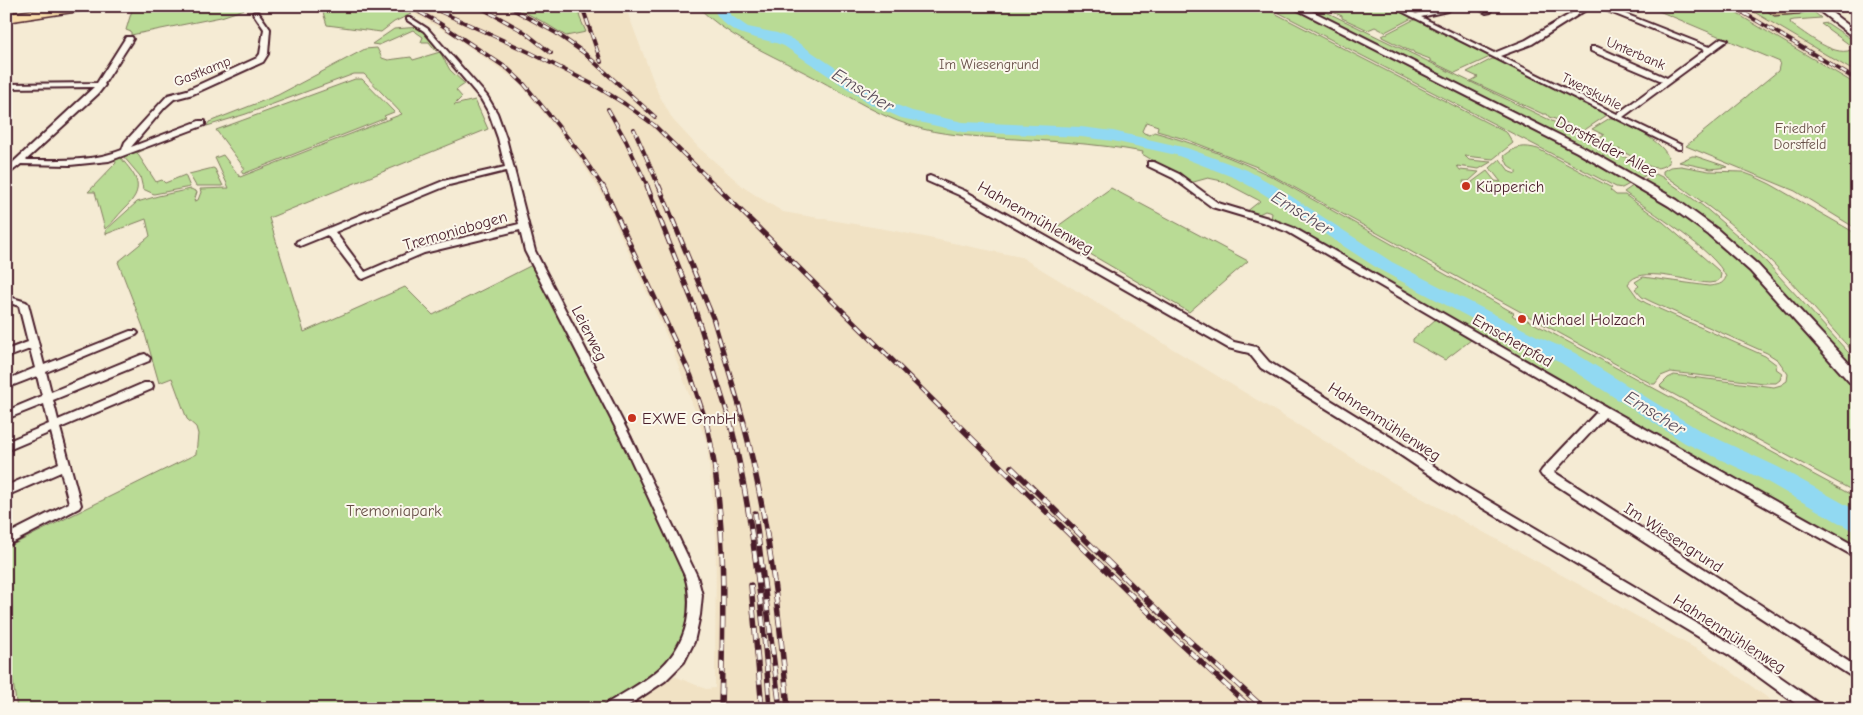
<svg xmlns="http://www.w3.org/2000/svg" width="1863" height="715" viewBox="0 0 1863 715" font-family="'Comic Neue',sans-serif">
	<rect width="100%" height="100%" fill="#f5ebd4"/>
	<filter id="ink" filterUnits="userSpaceOnUse"><feTurbulence type="fractalNoise" baseFrequency=".02" numOctaves="2"/><feDisplacementMap in="SourceGraphic" scale="10" xChannelSelector="R" yChannelSelector="G"/><feConvolveMatrix kernelMatrix="1 2 1 2 8 2 1 2 1" color-interpolation-filters="sRGB"/></filter>
	<g filter="url(#ink)">
		<path fill="#f1e2c4" d="M397 6H513L545 23 566 36 583 23 580 18 577 6H625L658 93 673 120 698 147 746 189 783 212 890 230 1021 257 1392 482 1711 657 1783 709H625L674 676 706 689 715 688 716 537 707 444 672 348 602 194 579 158 520 83 453 35Z
			M1725 6H1743L1844 65 1857 73V84Z"/>
		<path fill="#b9db95" stroke="#827d60" d="M153 6H254L221 17 131 35V32L126 30 132 10Z
			M321 6H397L411 14 394 22 381 32 327 25Z
			M513 6H577L580 18 586 32 566 36 545 23Z
			M697 6H1261L1507 133 1513 143 1493 159 1465 156 1469 160 1491 162 1479 169 1457 166 1460 170 1479 172 1469 181H1463L1464 185 1472 186V182L1487 171 1495 181 1501 182 1490 168 1500 159 1510 172 1516 174V171L1508 165 1504 156C1516 146 1524 145 1538 149L1612 188 1610 190 1616 195H1625L1663 222 1718 270 1721 274 1720 279 1716 282 1709 283C1689 282 1639 264 1628 284L1638 298 1646 303 1765 356 1777 365 1775 368 1782 373 1780 380 1776 383H1763L1671 372 1661 376 1655 384H1652L1257 167 1188 140 1157 131 1158 126 1146 122 1142 131 1144 133 1150 135 1154 132C1194 143 1233 158 1271 176L1514 313 1512 315 1521 321 1524 318 1857 498V549L1629 421 1293 228 1271 219 1272 213 1265 211 1257 215 1246 212 1260 201 1222 181 1208 178 1190 183 1142 154 1143 152C1095 143 1047 141 999 138 970 136 940 135 912 126 872 114 837 88 800 70 765 52 725 35 697 6Z
			M1266 6H1289L1624 176 1629 173 1584 148 1300 6H1314C1423 60 1534 111 1643 166L1650 173 1622 188 1616 187Z
			M1319 6H1389L1412 18 1385 32 1375 27 1368 30 1342 18V16Z
			M1647 6H1724L1857 85V229L1795 191 1686 146 1778 71 1780 62Z
			M1744 6H1761L1775 16 1800 14 1809 11 1803 6H1807L1821 18 1794 20 1790 21 1791 24C1805 33 1838 61 1854 48L1821 24 1827 23 1857 43V73Z
			M1413 20H1419L1490 57 1455 73 1430 61V59L1414 53 1413 51H1410L1382 37V36Z
			M420 27 439 50 436 51 429 42H421L423 37 413 30 379 45 372 44 394 29Z
			M377 48 382 58 388 60 411 57 413 60 440 52 450 70 465 84 456 90 462 97 454 105 475 100 488 129 269 218 304 332 405 287 433 315 534 264 689 577 691 621 673 661 606 709H17L6 634V548L196 454 198 434 196 427 187 419 172 378 159 383 143 327 118 262 150 236 146 219 106 234V230L137 202 158 196 191 189 197 192 194 201 198 200 201 192 200 189 229 188 215 158 223 155 240 177 402 114 364 74H354L246 114 207 126 209 122 278 95 365 49Z
			M1492 59H1497L1607 115 1583 131 1568 125 1567 123 1549 117 1547 114H1543L1471 81 1478 77 1467 72Z
			M355 79H362L394 112 384 116 386 118 243 174 241 171 245 169 216 130Z
			M1610 118H1614C1630 126 1670 144 1669 163 1658 170 1654 169 1643 163L1644 162C1635 158 1626 154 1619 149L1617 150 1597 140 1604 135 1592 129Z
			M143 148 144 150 137 153 156 182 162 180 165 183 185 175 190 187 154 194 143 189 140 176 123 156Z
			M1692 156H1695L1728 167 1711 169 1679 162Z
			M120 157C138 178 146 188 124 209 117 216 112 224 105 229L95 192H88L116 163 115 159Z
			M1681 166 1709 171 1742 172 1753 176 1770 184 1857 234V356C1821 318 1789 276 1750 241 1723 216 1693 195 1663 174V171L1670 167Z
			M213 168 215 169 223 186H196L189 174Z
			M1656 174 1662 177 1703 206 1759 254 1857 362V373L1776 285 1667 194 1643 180Z
			M1637 183 1691 219 1753 273 1857 387V493L1662 388 1660 386 1668 378 1674 375 1774 387 1781 385 1787 381 1788 374 1778 360 1767 353 1652 302 1642 297 1635 289 1639 286 1635 282 1643 277 1709 286C1717 285 1723 285 1726 277 1716 251 1648 210 1624 192Z
			M1111 188 1248 261 1189 312 1051 231Z
			M1436 319 1471 340 1445 360 1413 342V339Z"/>
		<g fill="none" stroke-linecap="round" stroke-linejoin="round">
			<path fill="#91d9f2" fill-rule="evenodd" d="M711 6H725L732 16 748 27 777 33 794 40 882 99 912 111 963 122 1081 127 1113 131 1187 148 1247 170 1274 185 1392 262 1537 336 1575 353 1701 431 1778 467 1857 511V533L1762 479 1685 443 1561 363 1523 346 1380 270 1262 193 1235 178 1176 155 1113 141 1081 137 963 132 901 118 872 105 784 46C764 38 739 38 723 22 718 18 715 11 711 6Z"/>
			<defs>
				<path id="street" d="M1391 6H1400L1416 14 1447 6H1457L1447 11 1421 17 1494 53 1526 40 1584 6H1592L1532 44 1500 56 1617 114 1662 81 1591 51V47H1597L1667 78 1705 50 1595 6H1605L1709 47 1721 38 1728 40 1623 117 1681 145V149H1678Z
					M1473 6H1482L1491 12 1486 13Z
					M254 12H258L270 29 268 54 263 62 193 94 174 99 165 107 131 147 199 121H205V125L109 161 70 165 21 164 6 176V169L94 87 6 88V84L97 83 126 37H132L133 39 104 84 105 85 98 94 26 160C59 160 91 162 122 150L125 142 168 95 187 90 257 58 260 54 264 29 253 13Z
					M407 18H411L428 29 487 96 497 113 506 138 535 251 631 438 697 576 702 595 700 615 694 642 684 662 665 681 623 709H604L606 704C642 682 677 667 687 622 690 605 690 592 685 576L621 438 525 251 520 230 424 253 363 279 360 278 327 235 300 246 296 243 297 241 443 181 505 167 498 138 489 113 481 99 424 31 407 20ZM506 171 519 224 418 249 365 272 335 232 449 185Z
					M1148 162H1154L1179 174 1218 203 1268 218 1294 228 1608 408 1857 547V558L1605 417 1554 472 1857 667V680L1542 476 1540 473 1542 470 1597 412 1288 232 1262 222 1212 207 1173 178 1148 166Z
					M930 176 965 191 1234 342 1256 347 1269 362 1392 438 1459 483 1737 647 1819 704 1821 709H1803L1729 655 1451 489 1384 444 1261 368 1249 353 1228 348 959 195 927 181V177Z
					M13 298 26 302 28 304 44 365 130 331H136L138 333 136 335 46 372 51 392 141 355 145 354 150 358 149 361 53 400 58 420 144 383H152L153 386 152 389 60 428 81 505 79 508 6 546V535L69 503 61 472 6 496V486L59 463 51 432 6 451V442L49 424 44 404 6 419V411L42 396 37 376 6 388V380L35 368 30 349 6 358V350L28 342 19 306 13 304 6 305V299Z"/>
				<path id="secondary" d="M1290 6H1302L1585 148 1677 200 1717 229 1758 265 1857 372V386L1852 385 1750 271 1709 235 1669 206 1577 152Z
					M1813 6H1823L1857 32V40Z"/>
				<path id="highway" d="M60 6H92L86 10 6 22V14Z"/>
			</defs>
			<use href="#street" stroke="#4a1f2b" stroke-width="4"/>
			<use href="#secondary" stroke="#4a1f2b" stroke-width="4"/>
			<use href="#highway" stroke="#4a1f2b" stroke-width="3"/>
			<use href="#street" fill="#fbf7ec" fill-rule="evenodd"/>
			<use href="#secondary" fill="#fbf7ec" fill-rule="evenodd"/>
			<use href="#highway" fill="#f9deab" fill-rule="evenodd"/>
			<defs>
				<path id="rail-far2" d="M408 6 439 23 508 69 524 84 580 153 603 187
					M428 6 529 52 594 85 625 104 654 125 717 187
					M478 6 523 31 551 53
					M507 6 556 33 583 52 655 117
					M582 6 601 62
					M1732 6 1857 80
					M608 109 626 141 648 187
					M634 129 659 187"/>
				<path id="rail-far1" d="M603 186 691 376 706 422
					M647 186 694 306 730 422
					M659 186 713 318 744 422
					M716 186 955 422"/>
				<path id="rail" d="M706 421C728 516 723 612 721 709
					M730 421C753 515 763 612 770 709
					M743 421C768 515 779 612 788 709
					M954 421 1178 641 1252 709
					M1011 467 1184 636 1265 709
					M755 513 780 709
					M751 585 762 709"/>
			</defs>
			<use href="#rail-far2" stroke="#4a1f2b" stroke-width="4"/>
			<use href="#rail-far1" stroke="#4a1f2b" stroke-width="5"/>
			<use href="#rail" stroke="#4a1f2b" stroke-width="5.5"/>
			<use href="#rail-far2" stroke="#fbf7ec" stroke-width="2.5" stroke-dasharray="7" stroke-linecap="butt"/>
			<use href="#rail-far1" stroke="#fbf7ec" stroke-width="3" stroke-dasharray="9" stroke-linecap="butt"/>
			<use href="#rail" stroke="#fbf7ec" stroke-width="4" stroke-dasharray="11" stroke-linecap="butt"/>
		</g>
		<path fill="#c7b187" stroke="#4a1f2b" d="M1761 6H1800L1799 8 1802 11 1800 14 1774 16Z"/>
		<path fill="#e7ce9d" stroke="#4a1f2b" d="M1768 6H1797L1802 11 1777 12Z"/>
	</g>
	<g fill="#c8321e" stroke="#fbf7ec" stroke-width="2">
		<circle cx="1466" cy="186" r="5"/>
		<circle cx="1522" cy="319" r="5"/>
		<circle cx="632" cy="418" r="5"/>
	</g>
	<g text-anchor="middle" stroke-width="4" stroke-linejoin="round" paint-order="stroke">
		<g font-size="14" fill="#4a1f2b" stroke="#fbf7ec">
			<text transform="translate(1636 53) rotate(23)" y="5">Unterbank</text>
			<text transform="translate(202 71) rotate(-22)" y="5">Gastkamp</text>
			<text transform="translate(1592 91) rotate(27)" y="5">Twerskuhle</text>
		</g>
		<g font-size="14" fill="#664e46" stroke="#fbf7ec">
			<text x="989" y="69">Im Wiesengrund</text>
			<text x="1800" y="133">Friedhof<tspan x="1800" dy="16">Dorstfeld</tspan></text>
		</g>
		<g font-size="16" fill="#4a1f2b" stroke="#fbf7ec">
			<text transform="translate(1607 146) rotate(28)" y="6">Dorstfelder Allee</text>
			<text transform="translate(1036 217) rotate(30)" y="6">Hahnenmühlenweg</text>
			<text transform="translate(455 230) rotate(-16)" y="6">Tremoniabogen</text>
			<text transform="translate(590 333) rotate(63)" y="6">Leierweg</text>
			<text transform="translate(1513 340) rotate(30)" y="6">Emscherpfad</text>
			<text transform="translate(1385 421) rotate(33)" y="6">Hahnenmühlenweg</text>
			<text transform="translate(1674 537) rotate(33)" y="6">Im Wiesengrund</text>
			<text transform="translate(1730 633) rotate(33)" y="6">Hahnenmühlenweg</text>
		</g>
		<g font-size="16" fill="#4a1f2b" stroke="#fbf7ec" text-anchor="start">
			<text x="1476" y="192">Küpperich</text>
			<text x="1532" y="325">Michael Holzach</text>
			<text x="642" y="424">EXWE GmbH</text>
		</g>
		<g font-size="16" fill="#664e46" stroke="#fbf7ec">
			<text x="394" y="516">Tremoniapark</text>
		</g>
		<g font-size="18" font-style="italic" fill="#5c4e5d" stroke="#fbf7ec">
			<text transform="translate(863 90) rotate(31)" y="6">Emscher</text>
			<text transform="translate(1302 213) rotate(32)" y="6">Emscher</text>
			<text transform="translate(1655 413) rotate(32)" y="6">Emscher</text>
		</g>
	</g>
	<rect width="1863" height="715" fill="none" stroke="#fbf7ec" stroke-width="25"/>
	<rect x="12" y="12" width="1838" height="690" fill="none" stroke="#4a1f2b" stroke-width="2" filter="url(#ink)"/>
</svg>
